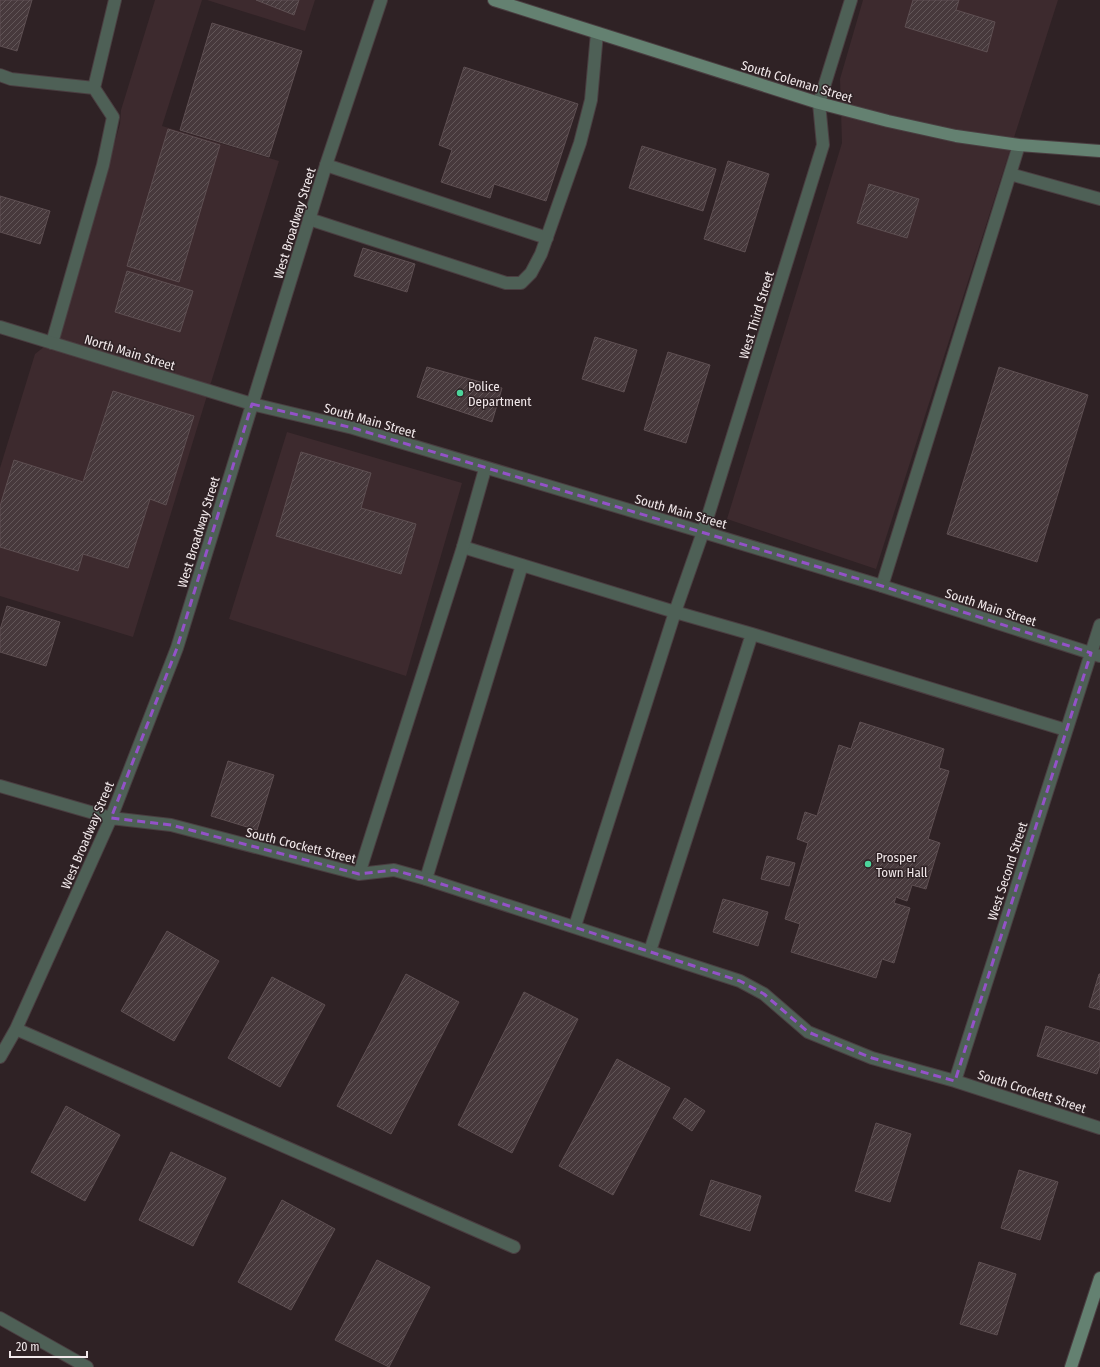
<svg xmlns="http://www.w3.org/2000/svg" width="1100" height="1367" viewBox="0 0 1100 1367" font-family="'Fira Sans Condensed',sans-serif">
	<defs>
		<pattern id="building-hatch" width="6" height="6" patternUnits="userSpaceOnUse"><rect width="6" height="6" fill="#47393c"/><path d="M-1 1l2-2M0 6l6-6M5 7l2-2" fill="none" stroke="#625658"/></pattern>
	</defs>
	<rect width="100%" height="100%" fill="#2f2225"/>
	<path fill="#3d2a2e" d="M155 0H202L162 126 279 161 133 637 0 596V468L35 354 59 335 120 124 121 110Z
		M207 0H315L305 31Z
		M863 0H1058L876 569 727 519 842 143 840 79Z
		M287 432 462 483 406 676 229 619Z"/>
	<path fill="url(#building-hatch)" stroke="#5e4f52" d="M0 0H32L17 51 0 46Z
		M256 0H299L294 15Z
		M913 0H959L956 10 995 22 987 52 905 27Z
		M212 23 302 51 269 157 180 130Z
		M464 67 578 104 546 201 494 184 490 198 441 182 452 150 439 145Z
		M168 129 220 145 179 282 127 266Z
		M642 146 716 169 703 211 629 188Z
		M728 161 769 174 745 252 704 239Z
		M869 184 919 199 907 238 857 223Z
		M0 196 50 211 40 244 0 232Z
		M363 248 415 264 407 292 354 276Z
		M127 271 193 291 180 332 115 312Z
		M595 337 637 350 624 392 582 379Z
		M668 352 710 365 686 443 644 430Z
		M427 367 502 388 492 422 417 397Z
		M999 367 1088 395 1037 562 947 534Z
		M113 391 194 416 166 505 150 499 128 568 83 554 78 571 0 547V506L14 460 83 482Z
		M301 452 371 473 361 508 416 524 401 574 276 536Z
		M7 606 60 622 46 666 0 652V630Z
		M860 722 944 749 939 768 949 771 928 839 940 843 926 889 912 885 907 901 896 897 894 903 910 908 894 963 882 959 876 978 791 952 800 924 785 919 808 843 797 839 805 812 817 816 839 745 851 749Z
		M228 761 274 775 257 830 211 816Z
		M767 856 795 863 789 886 761 879Z
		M723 899 768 912 758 946 713 932Z
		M167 931 219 961 174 1041 121 1011Z
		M406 974 459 1002 391 1134 337 1106Z
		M1099 974H1100V1010L1089 1007Z
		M272 977 325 1005 280 1087 228 1058Z
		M524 992 578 1019 512 1153 458 1125Z
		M1046 1026 1100 1043V1065L1097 1074 1037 1056Z
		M617 1059 670 1088 613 1195 559 1166Z
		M685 1098 705 1111 692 1131 673 1118Z
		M66 1106 120 1135 85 1201 31 1172Z
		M876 1123 911 1134 890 1202 855 1191Z
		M171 1152 226 1178 193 1246 139 1220Z
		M1019 1170 1058 1182 1040 1240 1001 1228Z
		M711 1180 761 1196 750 1231 700 1215Z
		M282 1200 335 1229 291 1310 238 1282Z
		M377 1260 430 1287 389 1367 335 1340Z
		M979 1262 1016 1274 997 1335 960 1324Z"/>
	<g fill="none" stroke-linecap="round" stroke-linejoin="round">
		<defs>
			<path id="lane" d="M0 75 11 79 94 88 113 117 103 165 52 343
				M94 88 115 0
				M326 165 547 238
				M1010 174 1100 199
				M309 219 506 283H521L531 273 541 254 580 143 591 100 597 33
				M463 547 675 612 703 532
				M882 586 1019 145
				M0 786 111 818
				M426 879 522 565
				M575 926 675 612 752 634 1066 730
				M650 951 752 634"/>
			<path id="street" d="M0 327 252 404 353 428 703 532 882 586 1100 656
				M703 532 823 145 819 103 851 0
				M111 818 171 825 359 874 394 870 426 879 740 981 764 994 808 1032 872 1058 955 1081 1100 625
				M359 874 463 547 485 469
				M16 1029 514 1247
				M0 1057 16 1029 111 818 177 648 326 165 381 0
				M955 1081 1100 1128
				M0 1318 87 1367"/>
			<path id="secondary" d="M494 0 819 103 888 121 956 136 1019 145 1100 151
				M1071 1367 1100 1278"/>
		</defs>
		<use href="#lane" stroke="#4a3e41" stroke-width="14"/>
		<use href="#street" stroke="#4a3e41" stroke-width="14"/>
		<use href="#secondary" stroke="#4a3e41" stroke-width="14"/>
		<use href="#lane" stroke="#4e6056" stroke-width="12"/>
		<use href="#street" stroke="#4e6056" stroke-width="12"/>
		<use href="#secondary" stroke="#648171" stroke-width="12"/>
	</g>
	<path fill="none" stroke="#9352c8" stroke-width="3" stroke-dasharray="8 5" stroke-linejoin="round" d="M252 404 353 428 882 586 1091 653 955 1081 872 1058 808 1032 764 994 740 981 426 879 394 870 359 874 171 825 111 818 177 648Z"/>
	<g fill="#4cd49b" stroke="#2f2225" stroke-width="1.5">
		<circle cx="460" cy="393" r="4"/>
		<circle cx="868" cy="864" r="4"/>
	</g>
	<g text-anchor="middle" stroke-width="3" stroke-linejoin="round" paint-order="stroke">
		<g font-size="13" fill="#f1e8ea" stroke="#2f2225">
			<text transform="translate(797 81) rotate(17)" y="5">South Coleman Street</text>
			<text transform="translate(294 223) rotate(-73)" y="5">West Broadway Street</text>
			<text transform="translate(756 315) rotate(-73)" y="5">West Third Street</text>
			<text transform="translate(130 352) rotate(17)" y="5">North Main Street</text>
			<text transform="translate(370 420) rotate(16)" y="5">South Main Street</text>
			<text transform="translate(681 511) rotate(16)" y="5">South Main Street</text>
			<text transform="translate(198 532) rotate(-73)" y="5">West Broadway Street</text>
			<text transform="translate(991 607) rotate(18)" y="5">South Main Street</text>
			<text transform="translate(87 835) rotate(-67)" y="5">West Broadway Street</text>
			<text transform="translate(301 845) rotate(14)" y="5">South Crockett Street</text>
			<text transform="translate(1007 871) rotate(-72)" y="5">West Second Street</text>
			<text transform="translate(1032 1091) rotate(18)" y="5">South Crockett Street</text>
		</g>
		<g font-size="13" fill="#f1e8ea" stroke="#2f2225" text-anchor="start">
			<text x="468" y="391">Police<tspan x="468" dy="15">Department</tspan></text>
			<text x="876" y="862">Prosper<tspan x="876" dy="15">Town Hall</tspan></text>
		</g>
	</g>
	<path d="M10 1351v6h77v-6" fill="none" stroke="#f1e8ea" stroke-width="2"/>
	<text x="16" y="1351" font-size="12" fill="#f1e8ea" stroke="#2f2225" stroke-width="3" paint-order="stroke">20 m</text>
</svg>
